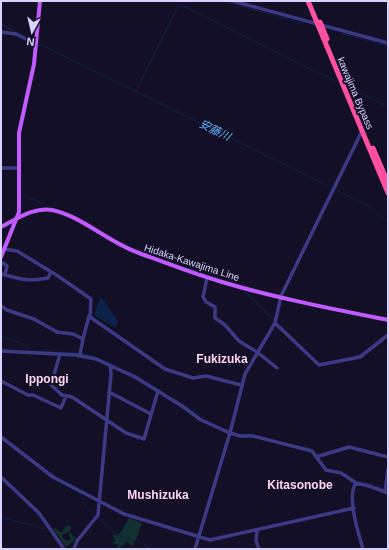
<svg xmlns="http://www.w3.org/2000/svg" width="389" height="550" viewBox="0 0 389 550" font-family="Arial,'Noto Sans JP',sans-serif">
	<rect width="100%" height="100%" fill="#130f26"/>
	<path fill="#12302f" d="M129 518 142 523C139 531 138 539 132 546L127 542 118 549H112L117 548 119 545 111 543 116 541 113 538 114 534 116 535 120 533Z
		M69 525 71 528 70 531 62 535 64 539 68 541 71 539 68 534 70 532 76 539 66 547 53 529 55 528 60 532H63L64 528Z"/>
	<path fill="#0c2248" d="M100 298 104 300 118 322 115 328 94 315Z"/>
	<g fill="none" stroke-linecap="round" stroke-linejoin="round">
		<path stroke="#0c2248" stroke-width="1" d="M223 1 304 24
			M1 24 34 41
			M343 34 388 46
			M38 43 332 188
			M354 90 388 107
			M136 91 179 4 335 81
			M334 189 367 205 388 222
			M23 195 44 204
			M46 205 57 210
			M163 260 228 282
			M245 291 274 320
			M276 322 283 328
			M1 336 25 345 28 347V350
			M1 349 6 350
			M36 351 78 353
			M81 353 91 355 135 375 214 424
			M354 356 361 354
			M220 427 230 431
			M241 434H253
			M303 447 311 449
			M43 471 50 477 80 493 85 506 95 515
			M340 471 357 481 373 484 383 489
			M1 517 45 529
			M97 517 117 535 140 542 151 549"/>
		<path stroke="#3d3a85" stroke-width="3.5" d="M233 1 388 43
			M1 32 16 34 36 44
			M1 168H19
			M4 249 17 251 58 276 91 299 90 317 165 369 193 378 206 376 241 385
			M1 262 7 266 5 275
			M1 274C22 279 25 282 48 278L51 272
			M207 278 203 297 206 302 215 307V318L225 325 239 341 257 352 277 368
			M1 306 7 310 34 319 57 332 73 334 83 339 80 355
			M275 323 319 365 360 357 388 335
			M83 339 89 316
			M1 351 76 355 96 359 135 377 182 406 201 420 230 433 240 436H253L312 451 326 470 341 473 356 483 369 486 388 493
			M60 354 51 385 62 395 72 397 126 433 144 439 158 391
			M1 381 28 395H33L61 408 66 396
			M109 392 151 414
			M1 437 53 477 124 514 210 540 354 508
			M316 457 349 447 388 457
			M1 477 39 513 64 549
			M356 483C346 496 359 535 363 549
			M385 492 388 469
			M257 531 256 541 259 549
			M74 549 77 541 98 515 111 374 110 365
			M195 549 230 433 245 374 275 323 281 296 362 131"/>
		<path stroke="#c25bff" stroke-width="4" d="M1 227C17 219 33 207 52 210 82 216 109 243 139 253 166 263 194 274 222 282 276 298 333 309 388 320
			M1 257 19 212V133L34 64 40 1"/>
		<path stroke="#ff4fa3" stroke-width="5" d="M308 1 388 193
			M320 22 327 39
			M373 148 388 183"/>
	</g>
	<g text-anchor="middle" stroke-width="4" stroke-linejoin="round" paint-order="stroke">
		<g font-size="10" fill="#d9d4ff" stroke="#130f26">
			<text transform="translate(356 93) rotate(67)" y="4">kawajima Bypass</text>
			<text transform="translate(192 262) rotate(18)" y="4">Hidaka-Kawajima Line</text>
		</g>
		<g font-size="11" font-style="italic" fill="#62b6ff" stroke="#130f26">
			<text transform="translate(215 130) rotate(26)" y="4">安藤川</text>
		</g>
		<g font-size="12" font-weight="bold" fill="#ffd6f0" stroke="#130f26">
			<text x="222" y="363">Fukizuka</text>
			<text x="47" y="383">Ippongi</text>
			<text x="300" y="489">Kitasonobe</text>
			<text x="158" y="499">Mushizuka</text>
		</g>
	</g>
	<rect width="389" height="550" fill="none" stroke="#d9d4ff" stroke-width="4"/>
	<g transform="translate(32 32) rotate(188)" stroke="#130f26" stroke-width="3" paint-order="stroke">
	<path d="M0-3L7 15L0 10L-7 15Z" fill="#d9d4ff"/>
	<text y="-6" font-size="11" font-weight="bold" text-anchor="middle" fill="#d9d4ff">N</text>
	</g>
</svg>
